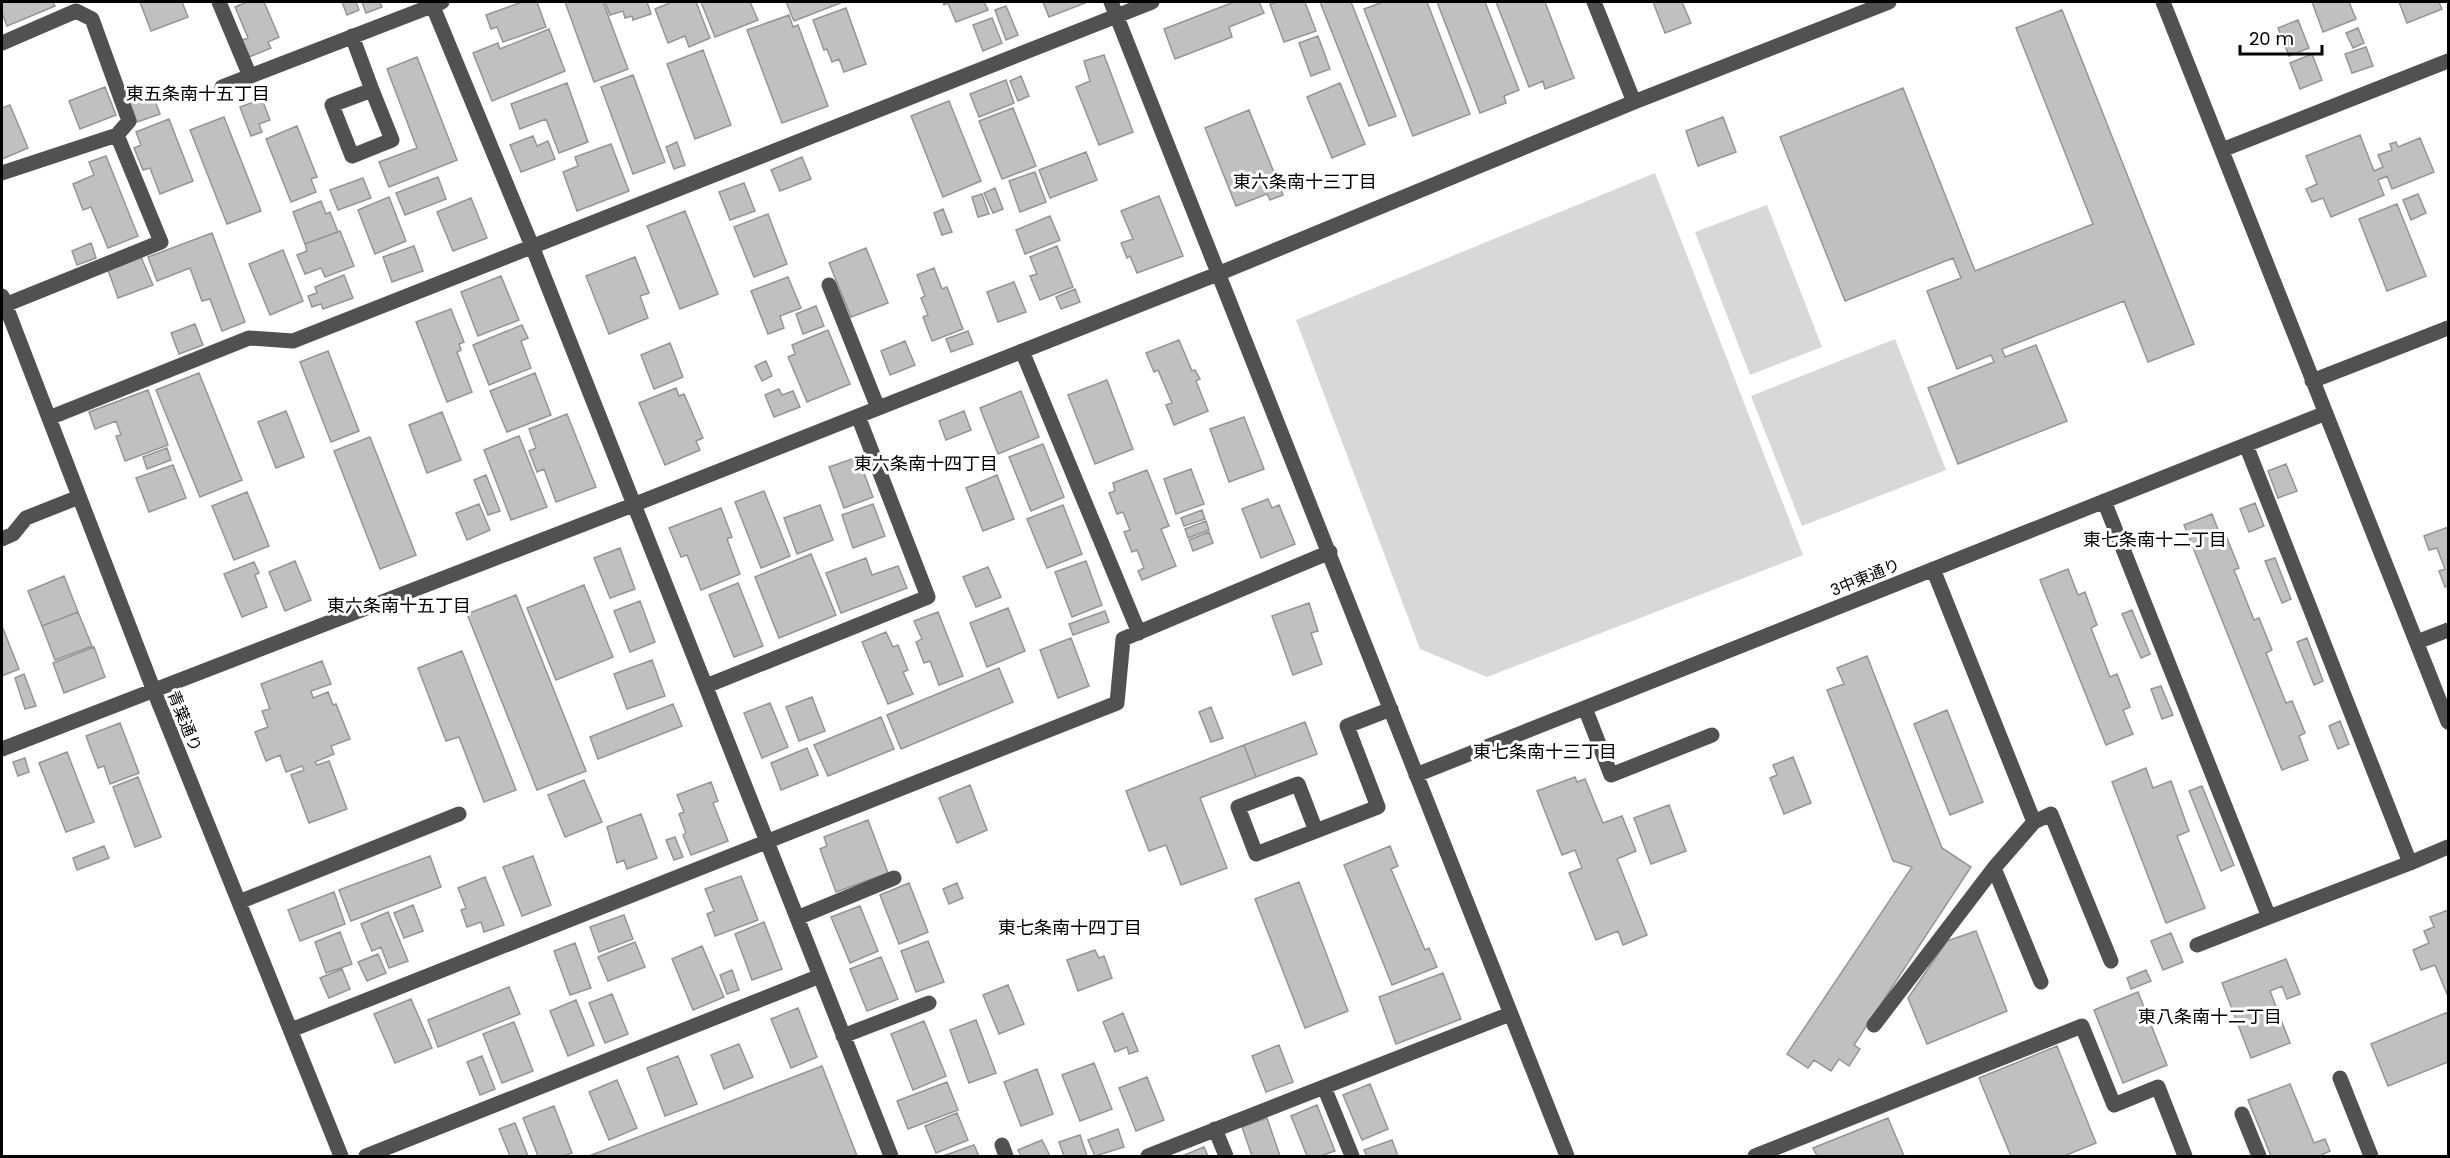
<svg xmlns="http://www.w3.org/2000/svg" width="2450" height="1158" viewBox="0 0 2450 1158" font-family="Poppins,'Noto Sans JP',sans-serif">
	<rect width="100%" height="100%" fill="#fff"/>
	<path fill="#d8d8d8" d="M1655 173 1803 555 1487 677 1420 649 1296 320Z
		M1767 205 1822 347 1750 375 1695 232Z
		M1895 339 1946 470 1802 526 1751 396Z"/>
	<path fill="#c0c0c0" stroke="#959595" stroke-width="1.5" d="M2 2H53L55 6 7 26 2 13Z
		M140 2H182L188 17 151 31Z
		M247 2H264L279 37 268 42 271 48 249 57 242 40 248 38 235 7Z
		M342 2H356L359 10 347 15Z
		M362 2H380L382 7 366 13Z
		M522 2H537L546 27 503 42 497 27 491 29 486 15Z
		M565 2H603L628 69 594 82Z
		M605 2H647L651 14 633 20 632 16 625 18 623 11 610 15Z
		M672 2H696L710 38 689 47 685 36 668 43 655 9Z
		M701 2H750L758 20 715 37Z
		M786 2H843L794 21Z
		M943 2H984L988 10 956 22 948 3 944 5Z
		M1043 2H1084L1085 3 1049 17Z
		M1234 2H1259L1264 13 1229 27 1232 37 1175 59 1164 29Z
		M1278 2H1305L1316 31 1284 42 1270 4Z
		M1320 2H1351L1396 116 1369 126Z
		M1383 2H1427L1470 114 1413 136 1364 9Z
		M1437 2H1485L1519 90 1504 96 1506 103 1480 113Z
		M1496 2H1545L1574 78 1545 89 1543 81 1529 87Z
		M1653 2H1682L1691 23 1665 33Z
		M2312 2H2349L2356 19 2323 32Z
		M2399 2H2439L2442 9 2407 23Z
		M1006 6 1018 35 1006 40 995 10Z
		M846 8 866 64 844 72 839 59 832 62 827 49 824 50 813 20Z
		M2062 10 2194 344 2148 362 2124 301 2002 349 2005 357 2036 345 2067 421 1958 464 1928 388 1994 362 1991 355 1957 369 1927 291 1961 278 1953 258 1845 301 1780 137 1903 88 1975 271 2093 224 2016 28Z
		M789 15 793 27 798 25 828 106 782 123 747 30Z
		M992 18 1002 43 983 51 973 25Z
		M2298 20 2309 48 2289 56 2278 28Z
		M2358 28 2364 43 2353 48 2346 33Z
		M549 29 565 71 492 101 473 53 498 43 500 49Z
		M1318 36 1330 69 1311 76 1299 43Z
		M2366 47 2373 66 2352 73 2345 54Z
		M703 50 731 125 695 139 667 64Z
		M2312 54 2322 80 2300 89 2290 63Z
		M1104 55 1133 132 1099 145 1076 87 1090 81 1084 61Z
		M417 57 457 160 389 187 379 162 417 148 387 69Z
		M633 75 665 162 633 174 601 87Z
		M1021 76 1029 96 1018 101 1010 81Z
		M1006 80 1014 103 979 117 970 94Z
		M567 83 588 142 559 153 546 119 520 129 511 104Z
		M1340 83 1365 144 1332 158 1307 97Z
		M105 87 116 115 80 129 69 101Z
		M150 87 160 114 137 122 127 96Z
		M262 99 270 120 259 124 262 132 251 136 240 107Z
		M949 101 981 181 943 197 911 116Z
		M10 105 28 148 2 159V108Z
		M1013 108 1036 166 1002 179 979 121Z
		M1249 110 1283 195 1270 200 1267 194 1236 206 1205 128Z
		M224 117 261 211 227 224 190 130Z
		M1723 117 1736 152 1698 166 1686 131Z
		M169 119 193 181 160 194 150 168 143 170 134 148 141 145 136 132Z
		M297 126 317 177 311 179 316 192 291 202 266 139Z
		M2360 135 2374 171 2383 167 2378 155 2392 150 2390 144 2396 142 2398 147 2420 138 2434 172 2392 189 2387 176 2378 180 2384 195 2331 217 2323 198 2312 202 2306 189 2317 184 2306 156Z
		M533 136 537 146 548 141 555 159 521 172 510 145Z
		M677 142 685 165 674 169 666 147Z
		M611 144 629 191 577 211 563 172 578 166 575 157Z
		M1086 152 1097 180 1050 198 1039 170Z
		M106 156 138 236 108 248 91 207 83 210 73 184 94 175 89 162Z
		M802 157 811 179 780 191 771 170Z
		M1035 172 1046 202 1020 212 1009 181Z
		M438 177 446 199 405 215 396 193Z
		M363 178 371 198 338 210 330 190Z
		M744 183 755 211 730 220 719 192Z
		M995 188 1003 209 993 213 984 193Z
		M982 194 989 214 978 217 972 197Z
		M2418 194 2426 213 2411 220 2403 200Z
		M1159 196 1183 256 1137 273 1130 256 1127 258 1121 243 1133 239 1121 211Z
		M389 197 406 241 375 254 358 210Z
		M471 198 487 238 453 251 437 212Z
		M321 201 326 214 330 212 338 232 305 244 293 212Z
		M2397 204 2426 276 2387 291 2359 219Z
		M943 209 952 232 942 235 934 213Z
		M685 211 718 294 680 309 647 226Z
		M768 214 787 264 754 277 734 227Z
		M1050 216 1060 240 1025 254 1016 230Z
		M340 231 354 266 325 277 321 268 305 274 297 255 307 251 305 244Z
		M212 233 245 322 222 331 210 299 202 301 190 268 157 281 148 257Z
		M91 243 96 258 77 265 72 251Z
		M414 246 423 271 392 282 383 257Z
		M1057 246 1073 287 1040 300 1030 276 1037 274 1030 257Z
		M866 248 888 303 851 317 829 263Z
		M283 250 303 301 270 315 249 264Z
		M141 257 153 285 118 298 108 270Z
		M635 257 649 293 640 296 648 318 609 334 586 276Z
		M934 268 942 289 947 287 963 329 932 341 923 317 928 315 921 298 925 296 917 275Z
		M344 275 353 298 323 309 321 304 312 307 308 296 317 293 315 287Z
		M501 276 519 320 478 336 461 292Z
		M788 277 801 308 780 316 784 328 768 334 751 291Z
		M1014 282 1026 312 998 322 987 292Z
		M1075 289 1080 302 1061 309 1056 297Z
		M816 306 824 326 803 334 796 314Z
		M451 309 464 342 459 344 461 350 457 352 472 392 447 402 416 322Z
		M195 324 203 345 179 354 171 333Z
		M522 325 528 338 521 341 531 368 489 385 473 345Z
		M828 330 850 384 807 402 788 357 795 354 792 345Z
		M968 331 973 344 951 352 946 339Z
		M1179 340 1192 371 1195 370 1200 379 1196 381 1208 411 1174 425 1166 405 1172 403 1158 370 1154 372 1146 353Z
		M905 341 915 365 890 375 881 351Z
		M670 343 683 377 654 389 641 355Z
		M328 351 359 431 331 442 300 362Z
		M766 361 772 376 762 381 755 366Z
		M199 373 242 480 200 497 156 390Z
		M535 373 551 415 507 432 490 391Z
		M1107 380 1133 449 1095 464 1068 395Z
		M676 388 679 396 684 394 703 438 696 441 700 450 665 465 639 403Z
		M779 389 782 395 793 391 800 407 774 417 765 395Z
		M148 390 168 445 125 461 116 436 121 435 116 421 95 429 89 412Z
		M1021 391 1039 437 998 454 980 408Z
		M286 411 304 457 276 468 258 422Z
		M964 411 971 430 946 440 939 421Z
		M442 412 461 460 427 473 409 425Z
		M567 414 596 487 556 502 544 469 537 472 529 451 536 448 529 429Z
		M1244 417 1264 469 1229 482 1210 429Z
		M519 436 547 507 511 520 484 450Z
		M370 437 416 555 380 569 334 451Z
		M1043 444 1064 497 1031 511 1009 457Z
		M167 448 171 460 147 469 143 457Z
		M858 457 873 497 844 508 829 467Z
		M2286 464 2297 491 2278 498 2268 471Z
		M173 465 186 498 149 512 136 478Z
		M1191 469 1204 504 1176 514 1164 479Z
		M1147 470 1169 526 1161 529 1176 566 1142 580 1138 571 1144 568 1137 550 1132 552 1124 532 1130 530 1123 512 1117 514 1109 493 1115 491 1113 483Z
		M486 475 500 511 488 515 474 480Z
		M997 475 1014 519 983 531 966 488Z
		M764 491 790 556 761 568 735 502Z
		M247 492 269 546 234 560 212 506Z
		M1268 499 1272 508 1279 505 1295 544 1261 558 1242 509Z
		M2255 503 2264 526 2249 532 2240 509Z
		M479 504 490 530 467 540 456 513Z
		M873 504 885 536 853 548 842 515Z
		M820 505 833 540 797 554 784 518Z
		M1063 505 1082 554 1047 568 1027 519Z
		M721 508 732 537 727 539 740 574 701 590 687 555 681 557 669 528Z
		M1202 510 1205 519 1184 526 1181 518Z
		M2212 514 2222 540 2227 538 2239 568 2234 570 2254 620 2259 618 2272 650 2266 653 2286 703 2292 701 2305 733 2299 736 2308 760 2282 770 2184 525Z
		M1206 521 1209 530 1188 538 1185 529Z
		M2448 527V586L2445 587 2439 571 2445 569 2437 548 2429 550 2424 536Z
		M1209 532 1213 543 1193 551 1189 540Z
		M620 548 635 589 610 598 594 558Z
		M811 554 836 615 779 638 755 577Z
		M866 558 872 575 898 566 907 588 841 613 826 573Z
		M2275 558 2291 599 2282 603 2265 561Z
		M295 561 311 600 285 611 269 572Z
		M1086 561 1102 605 1072 617 1055 572Z
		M254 562 259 573 255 575 267 607 242 617 224 574Z
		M988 567 1001 597 976 607 963 577Z
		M2068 569 2078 595 2085 592 2097 625 2091 628 2110 677 2117 674 2130 707 2123 710 2133 734 2106 745 2040 580Z
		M64 576 78 612 42 626 28 591Z
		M738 583 763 646 734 657 709 595Z
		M584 585 613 657 556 680 527 608Z
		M516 595 586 771 537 790 467 614Z
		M640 601 655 642 630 652 614 611Z
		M1309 603 1318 631 1311 633 1322 664 1293 675 1272 616Z
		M1008 608 1025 651 987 667 970 623Z
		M2132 610 2150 654 2141 658 2122 614Z
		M1105 611 1109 622 1073 635 1069 624Z
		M78 612 92 646 55 660 42 626Z
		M938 612 963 676 939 685 930 661 924 663 916 642 922 639 914 621Z
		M2 626 19 669 2 676Z
		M886 632 893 647 898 645 908 670 903 672 913 694 888 704 862 642Z
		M1071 638 1089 686 1058 698 1040 650Z
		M2307 638 2323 681 2314 685 2297 642Z
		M94 647 105 677 64 693 53 663Z
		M462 651 516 790 484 802 459 737 446 741 418 668Z
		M1867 656 1942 848 1971 867 1854 1045 1860 1049 1849 1066 1839 1059 1831 1071 1814 1060 1808 1068 1787 1054 1912 867 1893 861 1827 690 1844 684 1837 668Z
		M652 660 665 696 627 709 614 674Z
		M322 661 331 684 311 691 313 698 328 692 333 705 336 704 350 739 331 746 334 754 315 762 317 765 329 761 347 809 309 823 291 775 304 770 302 766 286 772 280 755 266 761 255 732 268 727 262 711 270 709 261 684Z
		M999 668 1013 702 901 749 887 715Z
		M24 674 36 706 25 709 15 678Z
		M2161 686 2173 715 2162 719 2151 689Z
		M812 697 825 731 799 741 786 707Z
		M770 703 788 747 762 758 744 713Z
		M673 704 682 726 598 759 590 737Z
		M1211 707 1223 738 1211 742 1199 712Z
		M1947 710 1983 802 1950 815 1914 724Z
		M881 717 894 749 828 776 814 745Z
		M2340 721 2349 744 2338 749 2329 726Z
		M1305 722 1317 754 1256 777 1244 745Z
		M120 723 139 773 110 784 104 766 98 768 86 736Z
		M1244 745 1256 777 1200 798 1227 868 1181 885 1166 845 1149 851 1126 791Z
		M807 748 818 775 781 790 771 763Z
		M67 752 94 822 66 832 39 763Z
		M1793 757 1811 803 1784 814 1770 778 1777 775 1773 765Z
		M25 758 29 772 18 776 13 762Z
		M2146 768 2153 788 2171 781 2189 831 2177 836 2205 908 2166 923 2112 782Z
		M138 777 161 837 135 847 113 787Z
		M1575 777 1577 782 1585 779 1603 823 1622 816 1636 851 1617 859 1647 935 1623 945 1618 931 1596 940 1569 873 1582 868 1575 850 1562 855 1537 791Z
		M584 780 602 822 565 837 548 795Z
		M711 782 718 801 713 803 728 841 691 855 683 835 686 833 679 814 684 812 677 795Z
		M970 785 987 830 957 843 939 798Z
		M2202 786 2234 865 2221 871 2189 791Z
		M1669 805 1686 851 1651 864 1634 818Z
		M641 814 657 858 627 869 624 860 617 863 607 827Z
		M868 820 888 873 836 892 820 849 827 846 824 837Z
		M675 837 683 857 674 860 666 840Z
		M104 846 109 858 77 870 73 858Z
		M1390 846 1398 866 1391 869 1425 950 1429 948 1437 967 1392 985 1344 865Z
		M430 856 441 887 351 921 339 890Z
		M533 856 551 905 522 916 503 867Z
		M741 876 758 920 715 936 707 914 714 911 705 889Z
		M485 877 504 925 484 932 481 922 467 927 461 910 466 908 458 888Z
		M1299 882 1348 1011 1305 1028 1255 899Z
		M909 883 928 932 899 944 880 895Z
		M957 883 963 898 949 904 943 889Z
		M334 892 345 924 300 941 288 910Z
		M413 905 423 931 404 938 394 913Z
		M860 906 878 951 850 963 831 917Z
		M2448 910V994H2447L2435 965 2421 970 2413 950 2429 943 2424 931 2434 927 2430 917Z
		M388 912 408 961 389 968 381 947 372 951 361 924Z
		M624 915 633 939 599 952 590 927Z
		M764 922 782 969 752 980 735 934Z
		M1976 931 2007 1011 1927 1044 1908 998 1947 941Z
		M340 932 352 964 326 973 315 942Z
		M2171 933 2183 962 2163 970 2151 941Z
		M928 941 944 982 916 992 901 951Z
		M635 942 645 967 608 981 598 957Z
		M575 943 591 988 570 995 554 951Z
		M702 946 724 997 693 1010 672 959Z
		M1095 950 1099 958 1104 956 1112 978 1078 991 1067 960Z
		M378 954 386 973 367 981 358 962Z
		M881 957 898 999 867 1011 850 969Z
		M2286 959 2300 994 2287 999 2282 986 2270 991 2290 1043 2251 1058 2222 983Z
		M342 969 350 989 329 998 320 978Z
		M732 970 739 990 727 994 720 975Z
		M2146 970 2151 981 2131 989 2127 978Z
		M1443 973 1461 1019 1396 1044 1379 997Z
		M1008 985 1024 1024 999 1034 983 995Z
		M509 987 520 1014 438 1047 428 1020Z
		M2138 992 2167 1065 2123 1083 2094 1010Z
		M612 994 628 1034 605 1043 589 1003Z
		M411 999 432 1048 395 1063 374 1014Z
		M576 1000 594 1045 568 1056 550 1011Z
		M798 1008 817 1057 791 1068 771 1019Z
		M2448 1012V1062L2388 1086 2371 1044Z
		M1123 1013 1138 1051 1129 1054 1127 1047 1115 1052 1103 1022Z
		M976 1020 996 1073 969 1083 950 1030Z
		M924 1021 946 1076 913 1090 891 1034Z
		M514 1022 533 1071 502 1083 483 1034Z
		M739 1044 753 1077 724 1089 711 1055Z
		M1279 1045 1293 1082 1266 1092 1252 1056Z
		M2057 1046 2096 1143 2064 1156H2011L1979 1078Z
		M482 1056 495 1089 480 1095 467 1062Z
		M678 1056 697 1104 665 1116 647 1068Z
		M1094 1063 1112 1109 1080 1121 1062 1075Z
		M822 1066 857 1156H589Z
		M1037 1069 1053 1114 1021 1126 1004 1082Z
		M1147 1077 1164 1120 1136 1131 1119 1088Z
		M617 1080 637 1128 609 1140 589 1092Z
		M947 1082 958 1110 908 1129 897 1101Z
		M1370 1084 1388 1129 1362 1140 1343 1095Z
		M2290 1084 2314 1143 2325 1139 2330 1151 2319 1156H2271L2248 1100Z
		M1317 1105 1335 1151 1320 1156H1307L1291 1116Z
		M554 1106 572 1153 563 1156H538L523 1118Z
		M957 1113 968 1140 936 1153 925 1126Z
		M1267 1118 1280 1156H1252L1242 1127Z
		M1888 1118 1904 1156H1817L1813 1148Z
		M515 1123 528 1156H510L499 1129Z
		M1118 1129 1124 1147 1095 1156 1088 1140Z
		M1080 1135 1087 1156H1064L1059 1142Z
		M1042 1140 1050 1156H1021L1018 1150Z
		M1392 1140 1398 1156H1367L1364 1150Z
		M974 1145 979 1156H943Z
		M1204 1147 1208 1156H1182Z"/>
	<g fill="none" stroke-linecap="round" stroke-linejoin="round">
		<path stroke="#515151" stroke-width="15" d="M219 2 250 76
			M431 2 532 246 891 1156
			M1111 2 1567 1156
			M1594 2 1634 102
			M2163 2 2448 722
			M352 36 372 90 332 105 352 156 392 140 372 90
			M2 43 76 11 92 19 129 121 117 135 2 173
			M222 87 442 2
			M2222 150 2448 61
			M829 285 878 408
			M2 296 154 691 341 1156
			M5 305 161 242 117 135
			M1022 351 1139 633
			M2312 381 2448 328
			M49 418 249 338 293 341 1152 2
			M2246 445 2410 863 2448 847
			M2104 501 2269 917 2410 863
			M2 539 13 534 26 518 79 497
			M1933 569 2034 822 2051 814 2111 961
			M2417 642 2448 630
			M706 686 928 597 858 416
			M1585 708 1611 775 1712 735
			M2 749 633 505 1220 273 1634 102 1889 2
			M1416 775 2326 413
			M2034 822 1994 868 2041 982
			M1316 831 1298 784 1238 807 1256 854 1378 807 1347 726 1391 709
			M239 902 459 814
			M797 918 894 878
			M2197 945 2269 917
			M1874 1025 1994 868
			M291 1030 1117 703 1123 639 1330 552
			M843 1036 929 1003
			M2340 1078 2371 1156
			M1324 1087 1352 1156
			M2242 1114 2259 1156
			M1215 1129 1226 1156
			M1002 1145 1006 1156
			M366 1156 820 976
			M1148 1156 1510 1014
			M1755 1156 2082 1026 2114 1105 2158 1087 2185 1156"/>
	</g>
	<g text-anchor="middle" stroke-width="6" stroke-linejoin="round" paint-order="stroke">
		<g font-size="16" fill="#000" stroke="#fff">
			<text transform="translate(1865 577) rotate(-22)" y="6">3中東通り</text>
			<text transform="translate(185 721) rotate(68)" y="6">青葉通り</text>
		</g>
		<g font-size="18" fill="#000" stroke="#fff">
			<text x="198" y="100">東五条南十五丁目</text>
			<text x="1305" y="188">東六条南十三丁目</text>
			<text x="926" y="470">東六条南十四丁目</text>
			<text x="2155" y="546">東七条南十二丁目</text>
			<text x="399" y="612">東六条南十五丁目</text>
			<text x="1545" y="758">東七条南十三丁目</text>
			<text x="1070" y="934">東七条南十四丁目</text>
			<text x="2210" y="1023">東八条南十二丁目</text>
		</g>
	</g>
	<rect width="2450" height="1158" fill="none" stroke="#000000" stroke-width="6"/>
	<path d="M2240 45v9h82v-9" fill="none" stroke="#000000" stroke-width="3"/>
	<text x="2249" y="45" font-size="18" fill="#000000" stroke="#ffffff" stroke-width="4.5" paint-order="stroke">20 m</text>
</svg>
